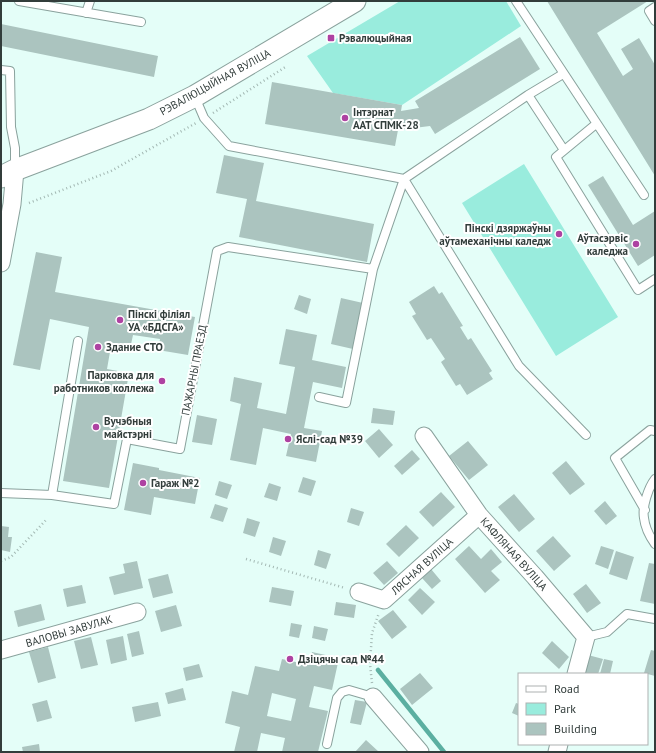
<svg xmlns="http://www.w3.org/2000/svg" width="656" height="753" viewBox="0 0 656 753" font-family="'PT Sans',sans-serif">
	<rect width="100%" height="100%" fill="#e4fef8"/>
	<path fill="#99ecdd" d="M400 1H506L521 26 402 105 333 93 307 56Z
		M524 164 618 317 556 356 462 203Z"/>
	<g fill="none" stroke-linecap="round" stroke-linejoin="round">
		<path stroke="#5bafa1" stroke-width="4.5" d="M378 670 444 752"/>
	</g>
	<path fill="#abc4bf" fill-rule="evenodd" d="M547 1H648L597 33 623 76 633 69 621 49 639 38 655 65V176Z
		M1 24 158 56 154 77 1 46Z
		M520 37 540 69 435 134 430 126 398 130 395 146 265 124 272 82 402 105 401 111 419 108 415 101Z
		M224 155 264 163 256 201 374 224 367 262 239 237 247 199 216 193Z
		M603 176 633 225 655 211V255L638 266 588 185Z
		M36 252 62 257 55 292 195 317 188 355 158 350 160 339 133 335 130 349 111 346 107 369 129 373 109 488 63 481 89 327 50 319 40 370 13 365Z
		M434 286 439 294 442 292 463 326 460 327 468 340 471 338 492 371 489 373 493 379 467 395 460 384 456 386 441 362 445 359 431 338 427 340 412 316 416 314 409 302Z
		M299 295 311 299 307 314 294 309Z
		M341 298 363 303 353 349 331 344Z
		M286 329 317 335 312 360 346 367 342 388 313 382 304 428 322 431 316 462 286 456 291 434 263 428 256 465 230 460 241 404 230 401 234 377 262 383 257 408 286 414 295 367 279 364Z
		M373 408 395 411 393 425 371 423Z
		M197 415 217 419 212 445 192 442Z
		M379 429 393 445 379 458 365 441Z
		M468 441 488 465 469 480 449 456Z
		M412 450 420 459 402 475 394 466Z
		M566 461 585 484 570 495 552 473Z
		M133 463 159 468V470L200 478 195 504 154 497 151 515 124 510Z
		M303 477 316 481 311 496 298 492Z
		M219 481 232 485 227 499 215 495Z
		M269 483 281 487 277 501 264 497Z
		M441 492 455 507 433 527 419 512Z
		M514 494 535 519 519 532 498 507Z
		M605 501 617 516 606 525 594 511Z
		M215 504 228 508 223 522 210 518Z
		M351 508 364 512 359 526 347 522Z
		M247 518 260 522 255 537 243 533Z
		M406 525 419 538 399 557 386 544Z
		M1 526 9 527 8 537H12L10 552 1 550Z
		M553 536 571 556 554 571 536 551Z
		M273 537 286 541 281 556 269 552Z
		M469 546 481 559 491 549 502 562 491 571 500 580 485 593 455 559Z
		M601 546 614 550 608 569 595 564Z
		M318 550 331 554 326 569 314 565Z
		M616 551 634 557 627 580 609 574Z
		M137 561 143 588 114 595 109 577 125 573 123 564Z
		M387 561 398 573 384 585 373 573Z
		M649 563 655 564V604L640 601Z
		M431 569 441 581 432 589 422 578Z
		M168 574 173 593 153 598 148 579Z
		M586 584 601 603 587 613 573 594Z
		M82 585 86 603 67 607 63 589Z
		M272 587 294 591 291 606 269 602Z
		M420 588 435 602 422 615 408 600Z
		M336 602 356 605 354 618 334 615Z
		M41 604 45 620 18 627 14 611Z
		M176 605 182 626 161 632 155 611Z
		M393 610 407 627 392 639 378 621Z
		M291 623 302 625 299 638 289 636Z
		M314 626 328 629 325 641 312 638Z
		M139 631 144 654 132 657 127 634Z
		M123 636 127 660 111 664 106 640Z
		M91 637 98 665 81 669 74 641Z
		M552 641 569 657 559 669 542 653Z
		M48 647 56 678 38 683 29 652Z
		M651 650 655 651V676L644 673Z
		M312 652 339 658 332 690 314 686 309 707 328 711 318 752H282L285 738 261 733 257 752H234L240 727 225 723 232 691 248 695 255 666 279 671 282 659 309 665ZM272 693 296 699 291 721 267 716Z
		M588 655 603 659 598 674H583Z
		M604 659 613 661 610 674H600Z
		M199 664 203 677 186 681 183 668Z
		M420 673 433 688 412 705 400 689Z
		M183 688 186 700 168 704 165 693Z
		M47 700 52 718 37 722 32 704Z
		M355 700 367 702 361 725 350 723Z
		M158 702 161 716 135 722 132 707Z
		M516 703 519 704V716L512 713Z
		M366 740 379 752H355Z
		M39 744 40 752H23L22 747Z"/>
	<g fill="none" stroke-linecap="round" stroke-linejoin="round">
		<defs>
			<path id="service" d="M19 1 141 22
				M516 1 644 195
				M655 7 649 11 655 21
				M86 13 90 1
				M1 70 10 71 11 127 15 148V169
				M528 95 564 150
				M195 97 204 118 229 146 404 179 519 366 586 435
				M596 124 556 157 638 290 655 279
				M319 397 346 403 373 269
				M655 479C648 488 642 507 644 518 645 527 650 537 655 544
				M1 493 52 495 114 504 127 439 180 449 217 251 228 247 373 269 404 179 528 95 563 74
				M52 495 78 341
				M645 510 615 458 650 430 655 431
				M586 637 607 632 627 614 655 619
				M327 744 337 698 342 692 349 690 373 697"/>
			<path id="minor" d="M1 263 12 204 15 170
				M424 436 479 515 535 577 586 637 576 674
				M359 592 384 600 479 515
				M1 650 137 612
				M373 697 420 752
				M557 752 559 744"/>
			<path id="tertiary" d="M1 177 15 170 149 119 195 96 355 1"/>
		</defs>
		<use href="#service" stroke="#8aa29d" stroke-width="10"/>
		<use href="#minor" stroke="#8aa29d" stroke-width="19"/>
		<use href="#tertiary" stroke="#8aa29d" stroke-width="23"/>
		<path stroke="#a3b8b3" stroke-width="2.5" stroke-dasharray="1 3" stroke-linecap="butt" d="M213 113 287 66
			M29 203 111 171 196 123
			M246 559 345 588
			M1 561 11 557 47 519
			M372 683 370 664 372 633 379 613"/>
		<use href="#service" stroke="#fff" stroke-width="8"/>
		<use href="#minor" stroke="#fff" stroke-width="17"/>
		<use href="#tertiary" stroke="#fff" stroke-width="21"/>
	</g>
	<g fill="#ae42a2" stroke="#fff" stroke-width="1.5">
		<rect x="327" y="34" width="8" height="8" rx="2"/>
		<circle cx="345" cy="118" r="4"/>
		<circle cx="559" cy="234" r="4"/>
		<circle cx="636" cy="244" r="4"/>
		<circle cx="120" cy="320" r="4"/>
		<circle cx="98" cy="347" r="4"/>
		<circle cx="162" cy="381" r="4"/>
		<circle cx="96" cy="427" r="4"/>
		<circle cx="288" cy="439" r="4"/>
		<circle cx="143" cy="483" r="4"/>
		<circle cx="290" cy="659" r="4"/>
	</g>
	<g text-anchor="middle" stroke-width="4" stroke-linejoin="round" paint-order="stroke">
		<g font-size="11" font-weight="bold" fill="#323d3b" stroke="#fff" text-anchor="start">
			<text x="339" y="42">Рэвалюцыйная</text>
			<text x="353" y="116">Інтэрнат<tspan x="353" dy="13">ААТ СПМК-28</tspan></text>
			<text x="551" y="232" text-anchor="end">Пінскі дзяржаўны<tspan x="551" dy="13">аўтамеханічны каледж</tspan></text>
			<text x="628" y="242" text-anchor="end">Аўтасэрвіс<tspan x="628" dy="13">каледжа</tspan></text>
			<text x="128" y="318">Пінскі філіял<tspan x="128" dy="13">УА «БДСГА»</tspan></text>
			<text x="106" y="351">Здание СТО</text>
			<text x="154" y="379" text-anchor="end">Парковка для<tspan x="154" dy="13">работников коллежа</tspan></text>
			<text x="104" y="425">Вучэбныя<tspan x="104" dy="13">майстэрні</tspan></text>
			<text x="296" y="443">Яслі-сад №39</text>
			<text x="151" y="487">Гараж №2</text>
			<text x="298" y="663">Дзіцячы сад №44</text>
		</g>
		<g font-size="11" fill="#323d3b" stroke="#fff">
			<text transform="translate(215 82) rotate(-29)" y="4">РЭВАЛЮЦЫЙНАЯ ВУЛІЦА</text>
			<text transform="translate(194 370) rotate(-79)" y="4">ПАЖАРНЫ ПРАЕЗД</text>
			<text transform="translate(514 554) rotate(48)" y="4">КАФЛЯНАЯ ВУЛІЦА</text>
			<text transform="translate(422 566) rotate(-42)" y="4">ЛЯСНАЯ ВУЛІЦА</text>
			<text transform="translate(69 631) rotate(-16)" y="4">ВАЛОВЫ ЗАВУЛАК</text>
		</g>
	</g>
	<rect width="656" height="753" fill="none" stroke="#323d3b" stroke-width="4"/>
	<rect x="518" y="673" width="130" height="72" fill="#ffffff" stroke="#adb1b1"/>
	<rect x="526" y="686" width="20" height="6" fill="#ffffff" stroke="#adb1b1"/>
	<text x="554" y="693" font-size="12" fill="#323d3b">Road</text>
	<rect x="526" y="703" width="20" height="12" fill="#99ecdd" stroke="#adb1b1"/>
	<text x="554" y="713" font-size="12" fill="#323d3b">Park</text>
	<rect x="526" y="723" width="20" height="12" fill="#abc4bf" stroke="#adb1b1"/>
	<text x="554" y="733" font-size="12" fill="#323d3b">Building</text>
</svg>
